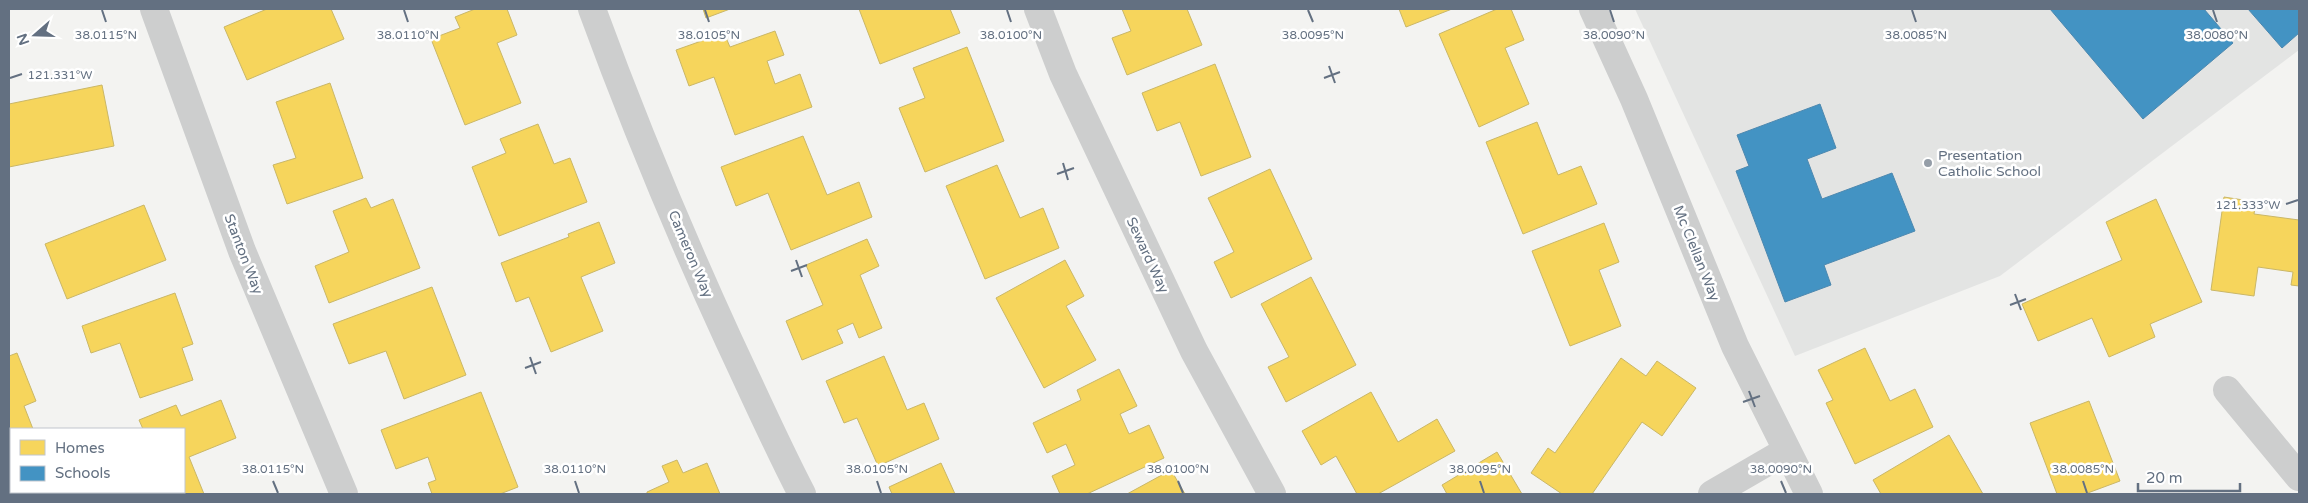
<svg xmlns="http://www.w3.org/2000/svg" width="2308" height="503" viewBox="0 0 2308 503" font-family="'Varela Round',sans-serif">
	<rect width="100%" height="100%" fill="#f3f3f1"/>
	<path fill="#e3e4e3" d="M1635 9H2299V50L2000 276 1795 356Z"/>
	<path fill="#f6d55c" stroke="#cab767" d="M267 9H331L344 39 247 80 224 27Z
		M475 9H507L517 35 497 43 521 103 465 125 431 39 460 28 455 17Z
		M703 9H730L706 18Z
		M859 9H950L960 33 880 64Z
		M1122 9H1187L1202 45 1127 75 1112 38 1131 31Z
		M1399 9H1452L1406 27Z
		M1497 9H1511L1524 40 1505 48 1529 104 1479 127 1439 34Z
		M775 31 784 55 767 61 775 84 800 74 812 107 735 135 714 77 689 86 676 50 724 33 730 47Z
		M967 47 1004 141 925 172 899 108 925 98 913 68Z
		M1215 64 1251 157 1201 176 1180 122 1157 131 1142 93Z
		M330 83 363 178 287 204 273 165 296 158 276 102Z
		M102 85 114 146 9 167V104Z
		M1537 122 1558 175 1581 166 1597 204 1523 234 1486 142Z
		M538 124 554 164 570 158 587 202 499 236 472 167 506 153 500 139Z
		M803 136 827 195 859 182 872 217 791 250 768 193 736 206 721 167Z
		M997 165 1020 218 1043 208 1059 248 985 279 946 186Z
		M1270 169 1312 259 1231 298 1214 262 1234 252 1208 198Z
		M2224 197 2256 202 2254 214 2299 220V286L2291 285 2293 272 2258 267 2254 296 2211 290Z
		M366 198 371 208 393 199 420 268 329 303 315 266 349 252 333 211Z
		M2156 199 2202 302 2150 324 2155 337 2109 357 2092 318 2038 341 2022 304 2122 260 2106 222Z
		M144 205 166 260 67 299 45 244Z
		M599 222 615 263 581 277 603 331 551 352 529 297 516 302 501 263 569 237 568 234Z
		M1604 223 1619 262 1599 270 1621 326 1570 346 1532 251Z
		M867 239 879 266 860 275 882 328 859 338 853 323 837 330 843 343 802 360 786 321 823 305 806 265Z
		M1065 260 1084 296 1066 306 1096 360 1044 388 996 298Z
		M1311 277 1356 365 1286 402 1268 367 1289 357 1261 304Z
		M432 287 466 375 404 399 386 351 349 364 333 324Z
		M175 293 193 344 182 348 193 380 140 398 120 343 91 353 82 326Z
		M1865 348 1890 401 1915 389 1933 427 1855 464 1826 403 1833 400 1818 370Z
		M17 353 36 401 24 406 33 429H11V457L9 458V356Z
		M884 356 907 410 924 403 939 439 878 466 857 418 844 423 826 381Z
		M1621 358 1646 376 1657 361 1696 388 1662 436 1642 422 1592 494H1562L1531 473 1548 448 1555 453Z
		M1119 369 1137 406 1120 414 1129 434 1149 425 1164 458 1087 494H1060L1052 476 1075 465 1066 444 1047 453 1033 423 1081 400 1077 390Z
		M481 392 518 487 500 494H432L428 483 436 480 428 457 396 469 381 430Z
		M1371 392 1398 442 1437 419 1455 451 1378 494H1357L1336 456 1321 465 1302 431Z
		M221 400 236 438 189 457 204 494H150L149 492H184V429H143L139 420 176 405 181 416Z
		M2089 401 2120 481 2085 494H2057L2030 423Z
		M1949 435 1983 494H1881L1873 480Z
		M1497 452 1522 494H1447L1442 485Z
		M677 460 683 473 707 463 720 494H647V492L669 482 662 466Z
		M941 463 955 494H892L889 487Z
		M1171 470 1185 494H1127Z
		M11 477V492H51L52 494H9V478Z"/>
	<path fill="#4393c3" stroke="#4d88af" d="M2050 9H2204L2233 43 2143 119Z
		M2248 9H2299V33L2282 48Z
		M1820 104 1836 148 1807 159 1822 199 1892 173 1915 231 1824 265 1831 285 1785 302 1736 171 1749 166 1737 135Z"/>
	<g fill="none" stroke-linecap="round" stroke-linejoin="round">
		<path stroke="#cdcece" stroke-width="28" d="M154 9 242 251 344 494
			M592 9C633 121 679 232 729 341 753 392 776 444 802 494
			M1038 9 1063 74 1194 351 1272 494
			M1593 9 1634 99 1735 346 1809 494
			M2227 390 2299 477
			M1712 494 1786 451"/>
	</g>
	<path fill="none" stroke="#637081" stroke-width="2" d="M102 10 106 22M404 10 408 22M705 10 709 22M1007 10 1011 22M1308 10 1313 22M1610 10 1614 22M1912 10 1916 22M2213 10 2217 22M1329 66 1335 83M10 78 22 74M1324 78 1340 72M1063 163 1068 180M1057 174 1074 168M2286 204 2298 200M796 260 802 277M791 271 807 265M2015 294 2021 310M2010 305 2026 299M530 357 536 374M525 368 541 362M1749 391 1755 407M1743 402 1760 396M273 481 278 493M575 481 579 493M877 481 881 493M1178 481 1183 493M1480 481 1484 493M1781 481 1786 493M2083 481 2087 493"/>
	<circle fill="#959ea8" stroke="#fff" stroke-width="2" cx="1928" cy="163" r="5"/>
	<g text-anchor="middle" stroke-width="5" stroke-linejoin="round" paint-order="stroke">
		<g font-size="14" fill="#637081" stroke="#fff" text-anchor="start">
			<text x="1938" y="160">Presentation<tspan x="1938" dy="16">Catholic School</tspan></text>
		</g>
		<g font-size="14" fill="#637081" stroke="#fff">
			<text transform="translate(1697 253) rotate(68)" y="5">Mc Clellan Way</text>
			<text transform="translate(244 254) rotate(69)" y="5">Stanton Way</text>
			<text transform="translate(691 254) rotate(67)" y="5">Cameron Way</text>
			<text transform="translate(1148 255) rotate(65)" y="5">Seward Way</text>
		</g>
	</g>
	<g font-size="12" text-anchor="middle" fill="#637081" stroke="#fff" stroke-width="5" stroke-linejoin="round" paint-order="stroke">
		<text x="1011" y="39">38.0100°N</text>
		<text x="2217" y="39">38.0080°N</text>
		<text x="106" y="39">38.0115°N</text>
		<text x="408" y="39">38.0110°N</text>
		<text x="709" y="39">38.0105°N</text>
		<text x="1313" y="39">38.0095°N</text>
		<text x="1614" y="39">38.0090°N</text>
		<text x="1916" y="39">38.0085°N</text>
		<text x="60" y="79">121.331°W</text>
		<text x="2248" y="209">121.333°W</text>
		<text x="273" y="473">38.0115°N</text>
		<text x="575" y="473">38.0110°N</text>
		<text x="877" y="473">38.0105°N</text>
		<text x="1178" y="473">38.0100°N</text>
		<text x="1480" y="473">38.0095°N</text>
		<text x="1781" y="473">38.0090°N</text>
		<text x="2083" y="473">38.0085°N</text>
	</g>
	<rect width="2308" height="503" fill="none" stroke="#637081" stroke-width="20"/>
	<rect x="10" y="428" width="175" height="65" fill="#ffffff" stroke="#c1c6cd"/>
	<rect x="20" y="440" width="25" height="15" fill="#f6d55c" stroke="#c1c6cd"/>
	<text x="55" y="453" font-size="15" fill="#637081">Homes</text>
	<rect x="20" y="466" width="25" height="15" fill="#4393c3" stroke="#c1c6cd"/>
	<text x="55" y="478" font-size="15" fill="#637081">Schools</text>
	<g transform="translate(35 35) rotate(250)" stroke="#ffffff" stroke-width="4" paint-order="stroke">
	<path d="M0-4L9 19L0 12L-9 19Z" fill="#637081"/>
	<text y="-8" font-size="14" font-weight="bold" text-anchor="middle" fill="#637081">N</text>
	</g>
	<path d="M2138 483v8h102v-8" fill="none" stroke="#637081" stroke-width="2.5"/>
	<text x="2146" y="483" font-size="15" fill="#637081" stroke="#ffffff" stroke-width="4" paint-order="stroke">20 m</text>
</svg>
